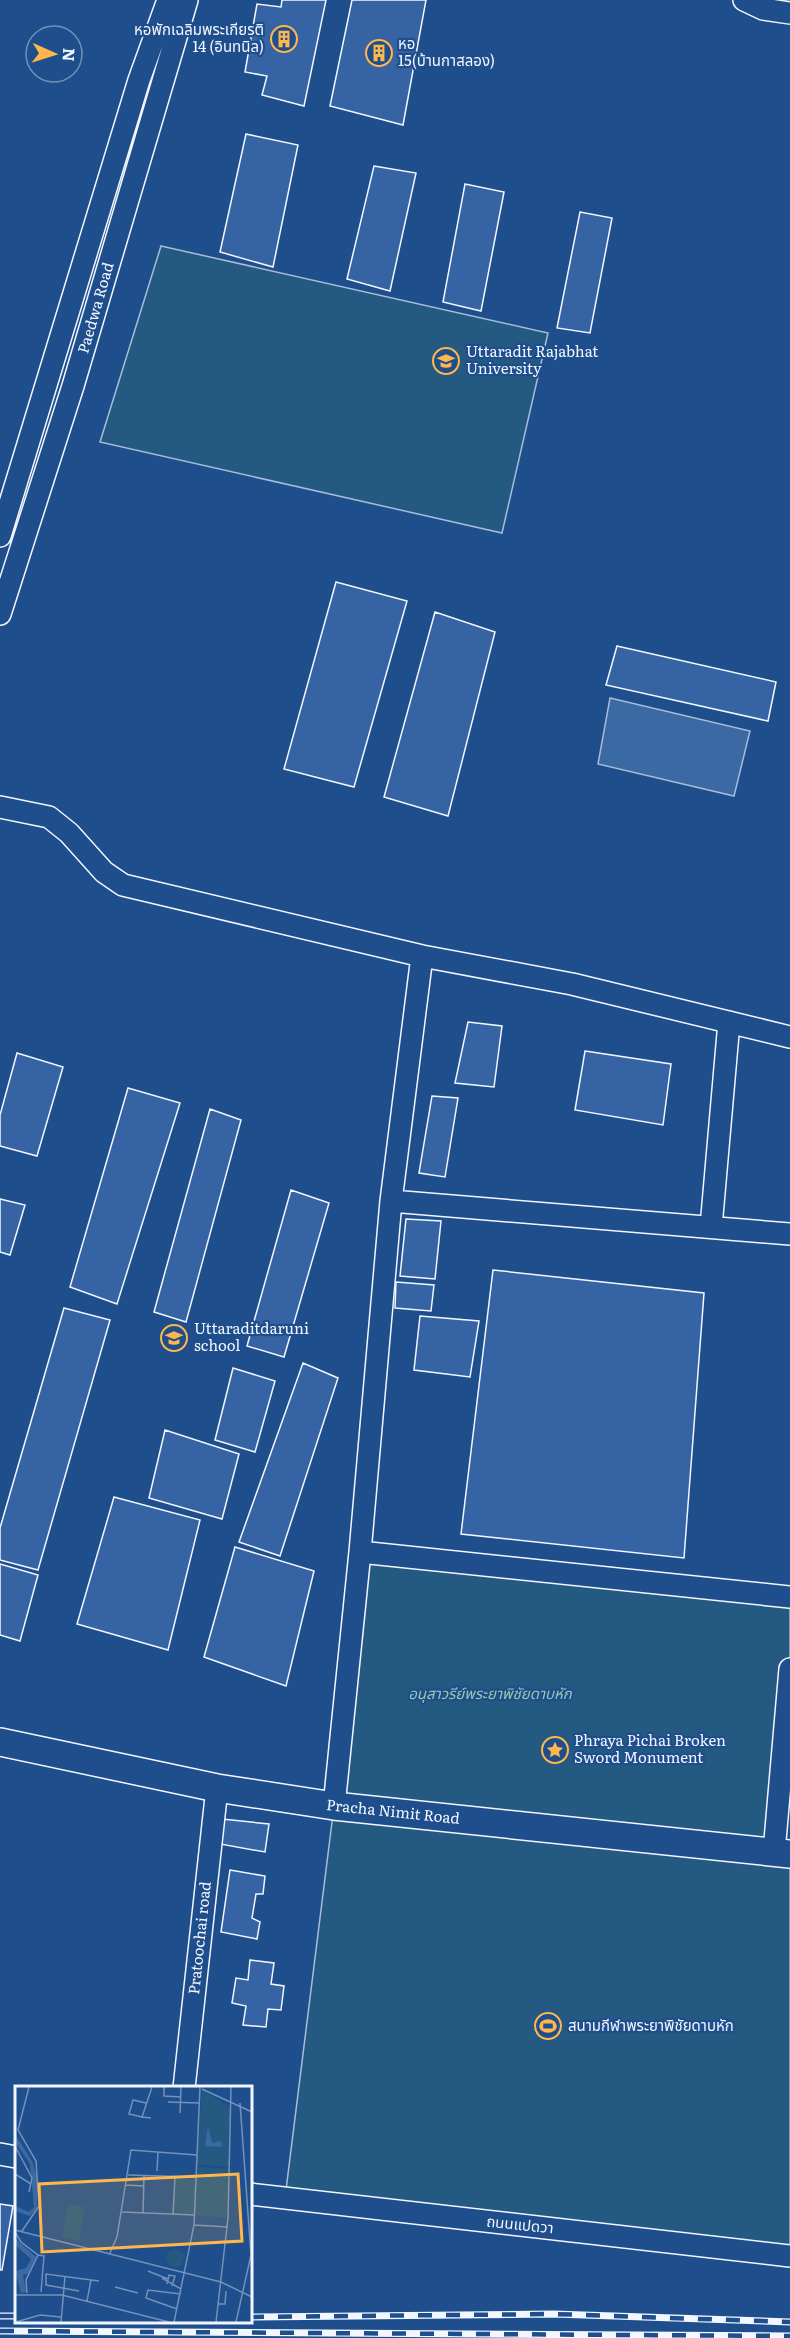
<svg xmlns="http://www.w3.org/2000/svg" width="790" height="2338" font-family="Literata,'Noto Sans Thai',serif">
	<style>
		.green { fill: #245a82; stroke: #a8bbd7; stroke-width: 1.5 }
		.water { fill: #3b69a3; stroke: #a8bbd7; stroke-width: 1.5 }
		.building { fill: #3563a3; stroke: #f2f6ff; stroke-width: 1.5 }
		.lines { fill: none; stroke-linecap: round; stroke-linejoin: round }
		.minor-casing { stroke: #f2f6ff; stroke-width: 24 }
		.major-casing { stroke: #f2f6ff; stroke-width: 30 }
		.minor { stroke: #1f4e8c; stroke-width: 21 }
		.major { stroke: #1f4e8c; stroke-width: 27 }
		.rail-casing { stroke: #f2f6ff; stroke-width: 7 }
		.rail { stroke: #1f4e8c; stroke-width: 4.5; stroke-dasharray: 14; stroke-linecap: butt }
		.labels { text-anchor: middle; stroke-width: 4.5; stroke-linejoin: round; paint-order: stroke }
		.poi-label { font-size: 15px; fill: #f2f6ff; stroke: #1f4e8c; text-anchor: start }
		.street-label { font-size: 15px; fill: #f2f6ff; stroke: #1f4e8c }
		.park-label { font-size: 15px; font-style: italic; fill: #97c8a6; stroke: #1f4e8c }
		.inset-road { fill: none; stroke: #7391ba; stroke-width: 1.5 }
		.view { fill: #ffb74d; fill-opacity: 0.15; stroke: #ffb74d; stroke-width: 3 }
		.inset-edge { fill: none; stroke: #f2f6ff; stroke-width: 3 }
	</style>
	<rect width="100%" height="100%" fill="#1f4e8c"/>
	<!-- green -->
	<path class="green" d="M161,246L548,333L502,533L100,442Z
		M360,1552L790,1597V1669L774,1851L790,1854V2256L285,2198L334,1806Z"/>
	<!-- water -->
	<path class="water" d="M610,698L750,731L734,796L598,764Z"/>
	<!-- building -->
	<path class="building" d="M282,0H326L304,106L262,95L267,76L245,72L257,4L281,7Z
		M352,0H426L403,125L330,106Z
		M246,134L298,145L273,267L220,252Z
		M374,166L416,173L390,291L347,279Z
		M465,184L504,192L481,311L443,302Z
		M580,212L612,218L590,333L557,328Z
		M336,582L407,601L354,787L284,769Z
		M435,612L495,632L448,816L384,797Z
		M617,646L776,682L768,721L606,685Z
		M468,1022L502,1026L494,1087L455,1083Z
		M585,1051L671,1064L663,1125L575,1110Z
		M17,1053L63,1067L37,1156L0,1146V1115Z
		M128,1088L180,1103L117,1304L70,1287Z
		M432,1096L458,1098L445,1177L419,1173Z
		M210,1109L241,1120L186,1322L154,1312Z
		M291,1190L329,1203L284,1357L247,1346Z
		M0,1199L25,1205L10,1255L0,1252Z
		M406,1219L441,1221L435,1279L400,1276Z
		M493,1270L704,1293L684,1558L461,1534Z
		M396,1282L434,1285L431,1311L395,1308Z
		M64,1308L110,1320L38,1570L0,1560V1528Z
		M420,1316L479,1321L470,1377L414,1370Z
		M303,1363L338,1378L280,1556L239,1542Z
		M233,1368L275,1381L255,1452L215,1440Z
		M165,1430L239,1454L222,1519L149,1498Z
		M114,1497L200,1520L168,1650L77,1624Z
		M235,1547L314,1571L286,1686L204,1657Z
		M0,1564L38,1575L20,1641L0,1635Z
		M222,1819L269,1824L265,1852L220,1844Z
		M230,1870L265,1876L263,1894H256L252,1918L260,1922L257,1939L221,1932Z
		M250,1960L274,1963L271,1984L284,1986L281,2010L268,2009L266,2027L243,2025L246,2006L232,2003L236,1978L248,1980Z
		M0,2204L13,2206L2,2270H0Z"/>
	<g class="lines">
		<defs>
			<path id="minor" d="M744,0L763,9L790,13
				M0,536L139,80L168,0
				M0,614L73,386L187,0
				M0,807L49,817L69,833L104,872L123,885L422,956L572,984L790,1037
				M391,1201L790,1234
				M711,1227L729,1022
				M360,1552L790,1597
				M334,1806L360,1552L391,1201L422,956
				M774,1852L790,1669
				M184,2088L217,1788
				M0,2154L16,2157
				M250,2194L790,2256"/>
			<path id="major" d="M0,1742L217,1788L334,1806L790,1854"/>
		</defs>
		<!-- minor casing -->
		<use href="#minor" class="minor-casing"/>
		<!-- major casing -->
		<use href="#major" class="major-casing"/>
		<!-- minor -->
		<use href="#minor" class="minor"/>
		<!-- major -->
		<use href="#major" class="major"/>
		<defs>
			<path id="rail" d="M0,2316H16
				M250,2317L554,2314L790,2322
				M0,2331L790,2336"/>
		</defs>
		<!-- rail casing -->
		<use href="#rail" class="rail-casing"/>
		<!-- rail -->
		<use href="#rail" class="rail"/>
	</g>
	<!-- icons -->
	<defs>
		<symbol id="building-ring" viewBox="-11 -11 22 22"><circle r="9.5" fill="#1f4e8c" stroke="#ffb74d" stroke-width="1.5"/><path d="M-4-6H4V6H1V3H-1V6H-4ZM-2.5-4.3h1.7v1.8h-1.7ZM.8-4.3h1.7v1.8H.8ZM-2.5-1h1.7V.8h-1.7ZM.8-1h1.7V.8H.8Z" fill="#ffb74d"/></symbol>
		<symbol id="university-ring" viewBox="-11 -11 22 22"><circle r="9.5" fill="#1f4e8c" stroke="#ffb74d" stroke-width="1.5"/><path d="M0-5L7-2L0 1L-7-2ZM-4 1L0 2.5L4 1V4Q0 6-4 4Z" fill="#ffb74d"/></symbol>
		<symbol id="school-ring" viewBox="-11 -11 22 22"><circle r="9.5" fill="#1f4e8c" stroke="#ffb74d" stroke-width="1.5"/><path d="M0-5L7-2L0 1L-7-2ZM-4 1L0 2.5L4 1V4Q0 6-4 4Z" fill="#ffb74d"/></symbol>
		<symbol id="sight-ring" viewBox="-11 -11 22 22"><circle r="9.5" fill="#1f4e8c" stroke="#ffb74d" stroke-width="1.5"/><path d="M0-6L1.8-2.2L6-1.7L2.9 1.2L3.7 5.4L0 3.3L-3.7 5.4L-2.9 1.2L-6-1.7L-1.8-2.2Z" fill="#ffb74d"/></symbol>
		<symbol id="stadium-ring" viewBox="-11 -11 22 22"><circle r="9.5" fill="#1f4e8c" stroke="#ffb74d" stroke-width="1.5"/><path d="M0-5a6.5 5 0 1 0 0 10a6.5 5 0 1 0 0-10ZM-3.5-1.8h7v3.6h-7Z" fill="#ffb74d"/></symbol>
	</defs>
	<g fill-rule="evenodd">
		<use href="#building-ring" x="269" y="24" width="30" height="30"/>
		<use href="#building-ring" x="364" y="38" width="30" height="30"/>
		<use href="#university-ring" x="431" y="346" width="30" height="30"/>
		<use href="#school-ring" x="159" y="1323" width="30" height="30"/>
		<use href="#sight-ring" x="540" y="1735" width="30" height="30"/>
		<use href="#stadium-ring" x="533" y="2011" width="30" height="30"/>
	</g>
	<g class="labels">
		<!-- poi labels -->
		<g class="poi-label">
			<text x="264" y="35" text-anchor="end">หอพักเฉลิมพระเกียรติ<tspan x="264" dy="17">14 (อินทนิล)</tspan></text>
			<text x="398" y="49">หอ<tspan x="398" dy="17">15(บ้านกาสลอง)</tspan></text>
			<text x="466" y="357">Uttaradit Rajabhat<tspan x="466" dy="17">University</tspan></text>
			<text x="194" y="1334">Uttaraditdaruni<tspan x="194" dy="17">school</tspan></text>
			<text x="574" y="1746">Phraya Pichai Broken<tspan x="574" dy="17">Sword Monument</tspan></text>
			<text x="568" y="2031">สนามกีฬาพระยาพิชัยดาบหัก</text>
		</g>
		<!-- street labels -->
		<g class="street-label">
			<text transform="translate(96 308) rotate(-74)" y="5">Paedwa Road</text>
			<text transform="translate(393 1812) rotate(6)" y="5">Pracha Nimit Road</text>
			<text transform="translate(200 1938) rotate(-84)" y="5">Pratoochai road</text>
			<text transform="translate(520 2225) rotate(6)" y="5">ถนนแปดวา</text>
		</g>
		<!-- park labels -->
		<g class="park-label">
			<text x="490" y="1699">อนุสาวรีย์พระยาพิชัยดาบหัก</text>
		</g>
	</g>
	<!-- overview -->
	<g transform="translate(15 2086)">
		<rect width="237" height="237" fill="#1f4e8c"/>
		<path d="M187,3L216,23L215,81L182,78ZM182,81L216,83L213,132L158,128L160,91H181ZM53,118L70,121L64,155L47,151ZM151 172a9 9 0 1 1 18 0a9 9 0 1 1-18 0Z" fill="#245a82"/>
		<path d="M193,40L197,57L206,55L207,61L190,60ZM0,48L17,75L22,91V122L15,130L0,125V120L14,126L19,121L15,78L0,56ZM0,152L21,171L13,188L8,189L11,206L6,207L0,185L11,182L16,173L0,159Z" fill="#3b69a3"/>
		<path class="inset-road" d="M149,1V10L166,11M187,3L237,26M153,16L184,17M165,27L166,1M127,31L114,28L118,14L131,17M136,32L127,31L137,1M0,60L17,92L14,106M142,85L143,66M0,88L16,98M113,89L180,91M111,99L129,100M107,126L180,129M128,127L129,90M158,128L160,91M179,139L213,141M0,144L206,196L237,211M7,145L24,120L21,75L3,44L14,1M0,146L6,156L23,169L11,194L12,207M95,167L102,151L116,64L182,69M23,169L29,170L26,206M133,185L153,193M147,192L166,203M152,198L154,189L160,190L157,200M100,201L123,207M64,205L31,199V188L84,195M0,209H47L154,236M72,215L76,194M203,218H210L211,205M162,223L131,212L133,204L166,208M1,236L25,229L46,231M46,236L50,190M159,236L179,139L185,1M201,236L213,132L216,1M221,236L236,169L225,17"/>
		<path class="view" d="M223,88L227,155L27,166L24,98Z"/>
		<rect width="237" height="237" class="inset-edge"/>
	</g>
	<!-- north arrow -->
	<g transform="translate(54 54) rotate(93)"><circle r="28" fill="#1f4e8c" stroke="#7391ba" stroke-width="1.5"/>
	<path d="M0-4.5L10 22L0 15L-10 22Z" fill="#ffb74d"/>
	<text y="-9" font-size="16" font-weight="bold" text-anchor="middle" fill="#f2f6ff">N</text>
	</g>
</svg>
